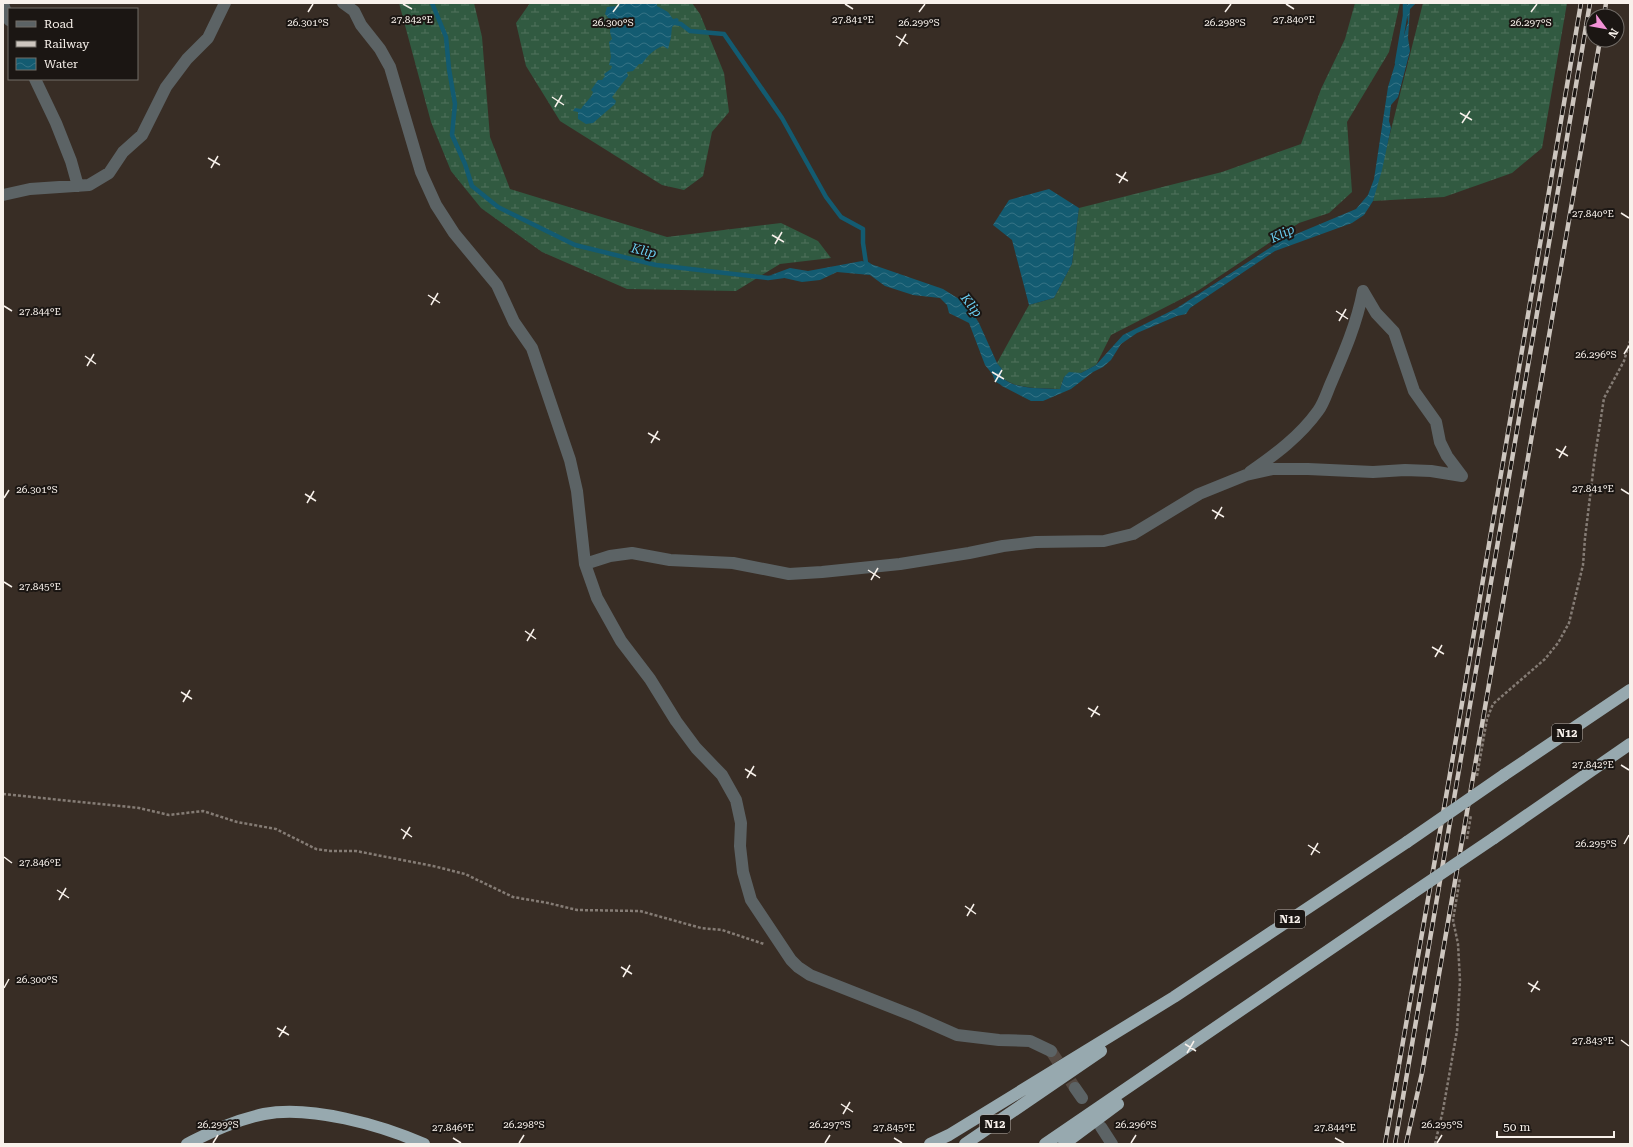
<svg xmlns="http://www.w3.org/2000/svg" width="1633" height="1147" font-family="'Roboto Serif',serif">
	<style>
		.wetland { fill: url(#wetland-marsh) }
		.water { fill: url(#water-waves) }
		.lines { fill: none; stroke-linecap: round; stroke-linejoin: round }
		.stream { stroke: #135b71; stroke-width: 4.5 }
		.street-tunnel { stroke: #554a43; stroke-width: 12; stroke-dasharray: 12 6; stroke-linecap: butt }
		.path { stroke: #857c75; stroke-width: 2.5; stroke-dasharray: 3 2; stroke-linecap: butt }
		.street { stroke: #5c6365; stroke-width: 12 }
		.highway { stroke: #97a9af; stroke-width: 12 }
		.rail-casing { stroke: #cdc6bf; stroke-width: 4.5 }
		.rail { stroke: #1b1613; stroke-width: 3; stroke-dasharray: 9; stroke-linecap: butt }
		.highway-bridge { stroke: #97a9af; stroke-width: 12 }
		.ticks { fill: none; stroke: #f8f1eb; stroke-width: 1.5 }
		.labels { text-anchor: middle; stroke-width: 4; stroke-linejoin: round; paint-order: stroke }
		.shield { fill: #1b1613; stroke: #b6afaa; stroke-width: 1 }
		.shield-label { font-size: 11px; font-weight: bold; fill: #f8f1eb }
		.water-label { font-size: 13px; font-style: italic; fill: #6acdf0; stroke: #1b1613 }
		.ticks-label { font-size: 10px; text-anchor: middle; fill: #f8f1eb; stroke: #1b1613; stroke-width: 4; stroke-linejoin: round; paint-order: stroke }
	</style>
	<defs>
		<pattern id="wetland-marsh" width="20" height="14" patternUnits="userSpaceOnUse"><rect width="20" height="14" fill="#315a41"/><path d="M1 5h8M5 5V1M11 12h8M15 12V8" fill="none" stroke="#50725d"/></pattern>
		<pattern id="water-waves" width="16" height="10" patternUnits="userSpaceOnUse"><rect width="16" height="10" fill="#135b71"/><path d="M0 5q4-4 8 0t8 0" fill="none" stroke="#367385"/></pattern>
	</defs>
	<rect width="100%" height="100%" fill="#382d25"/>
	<!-- wetland -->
	<path class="wetland" d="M399,3H474L482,37L490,137L510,189L667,237L781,223L818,241L831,258L780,264L736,291L627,289L542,252L481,208L451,171L431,122Z
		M530,3H692L700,14L724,73L729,112L712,132L703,176L684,190L662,185L560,121L526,66L516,23Z
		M1355,3H1400L1389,52L1347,122L1352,192L1329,213L1299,223L1199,290L1111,335L1096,365L1081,373L1064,377L1060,389C1043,388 1013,390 1001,376L1002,369L997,363L1029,305L1054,298L1072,264L1079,208L1222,172L1301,144L1321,89L1345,39Z
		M1423,3H1567L1542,148L1512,173L1444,197L1373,201Z"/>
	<!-- water -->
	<path class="water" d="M620,3H657V6L668,12L673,19L677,18L679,20L672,27L671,37L668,49L663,46C654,49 647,56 642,64H639L633,71L627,72L628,76L612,97L616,101L615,104L593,123L586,124L578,119V112L573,111L575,108L581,109C585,102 591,99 593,92L591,90L598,80H602L605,76L604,74L611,69L612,66L609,65L611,57L609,42L612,39L610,32L611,21L605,14L607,7L617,6Z
		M1409,3H1416L1410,9L1408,38L1410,51L1398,97L1391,105L1389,121L1391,128L1382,170L1373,201L1364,215L1352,223L1275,251L1190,308L1186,314L1177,316L1137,333L1121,344L1111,360L1103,367L1093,372L1071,389L1043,401H1031L1002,386L985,365L969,323L949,313L947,305L940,298L913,295L885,286L870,275L837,272L820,280L802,282L771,275L790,268L808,271L862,261L943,289L967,304L979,323L997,363L1002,369L1001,376C1012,390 1044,388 1060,389L1064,377L1069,372L1081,373L1096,365L1123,335L1177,308L1282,240L1356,209L1368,195L1374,179L1388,87L1408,22L1406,6Z
		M1049,189L1079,208L1072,264L1054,298L1029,305L1012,240L993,225L1009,200Z"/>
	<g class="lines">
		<!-- stream -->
		<path class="stream" d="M432,3L446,37L449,69L455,104L452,135L465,164L472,186L498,207L575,245L656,265L768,278L783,276
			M670,22L681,24L690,31L724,34L782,118L826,197L841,217L863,229V243L866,263L869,265
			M1397,63L1405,16V3
			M994,372L997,380L1004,384"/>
		<!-- street-tunnel -->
		<path class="street-tunnel" d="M1051,1051L1075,1088"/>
		<!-- path -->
		<path class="path" d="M1477,776L1487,719L1493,704L1545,659L1558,643L1569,623L1583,565L1585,538L1595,456L1604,398L1624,361L1630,341
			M3,794L139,808L169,815L203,811L237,822L276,829L316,849L330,851H356L433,866L465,874L513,897L548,903L577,910L640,911L701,928L722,930L764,944
			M1467,839L1471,815
			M1435,1144L1443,1110L1457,1031L1460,981L1458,944L1453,920L1460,878"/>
		<!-- street -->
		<path class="street" d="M343,3L354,11L361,25L380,49L390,67L421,172L436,205L454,233L497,285L514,322L532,348L570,460L577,491L585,564L597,598L621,641L650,679L676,721L696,748L722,775L736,800L741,823L740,846L743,872L751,900L791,960L798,967L810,975L914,1016L957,1035L999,1040L1030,1041L1051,1051
			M3,4L9,20
			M35,79L56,123L71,161L78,186
			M3,195L30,189L89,185L109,173L123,152L142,135L166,87L187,59L208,38L225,3
			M1363,291L1376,313L1394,332L1414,391L1436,422L1440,442L1447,456L1462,476
			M1250,472C1276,454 1300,436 1318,411C1324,403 1327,392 1331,383C1344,353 1357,323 1363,291
			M585,564L610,556L632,553L670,560L733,563L789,574L822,572L900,564L969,553L1003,546L1036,542L1104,541L1133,534L1199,494L1246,475L1273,469H1308L1373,472L1405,470L1431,471L1462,476
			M1075,1088L1082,1098
			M1101,1127L1112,1144"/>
		<!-- highway -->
		<path class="highway" d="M1504,775L1630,690
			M1494,838L1630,744
			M187,1144C213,1131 235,1120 264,1114C310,1105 381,1125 424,1144
			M930,1144L949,1135L1174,997L1407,842
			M965,1144L1101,1051
			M1045,1144L1411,894
			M1064,1144L1118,1104"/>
		<defs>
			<path id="rail" d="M1604,16L1606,3
				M1385,1144L1450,774L1581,3
				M1395,1144L1590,3
				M1406,1144L1422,1073L1600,40"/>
		</defs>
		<!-- rail casing -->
		<use href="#rail" class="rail-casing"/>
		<!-- rail -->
		<use href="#rail" class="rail"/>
		<!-- highway-bridge -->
		<path class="highway-bridge" d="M1407,842L1504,775
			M1411,894L1494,838"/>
	</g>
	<!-- ticks -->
	<path class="ticks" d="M403,4L412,9M845,4L853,9M1286,4L1294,9M308,12L313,4M613,12L619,4M919,12L925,4M1225,12L1231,4M1531,12L1537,4M896,36L908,44M899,46L906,34M552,97L564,105M555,107L562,95M1460,113L1472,120M1462,123L1470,111M208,158L220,165M211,168L218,156M1116,174L1128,181M1119,183L1126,172M1621,213L1629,218M772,235L784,242M775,244L782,232M428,295L440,303M431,305L438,293M4,306L12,311M1336,311L1348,319M1339,321L1346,309M1624,354L1629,346M85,356L96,364M87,366L94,354M992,372L1004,379M995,382L1002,370M648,433L660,440M651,443L658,431M1556,449L1568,456M1559,458L1566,446M1621,489L1629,494M305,494L316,501M4,498L9,490M307,503L314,491M1212,510L1224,517M1215,519L1222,507M868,570L880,578M871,580L878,568M4,582L12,587M525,631L536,639M527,641L534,629M1432,647L1444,654M1435,657L1442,645M181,692L192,699M183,702L190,690M1088,708L1100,715M1091,717L1098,706M1621,765L1629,770M745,769L756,776M747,778L754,766M401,829L412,837M403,839L410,827M1624,844L1629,835M1308,845L1320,853M1311,855L1318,843M4,857L12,863M57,890L69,898M59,900L66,888M965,906L976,914M967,916L974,904M621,967L632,974M623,977L630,965M1528,983L1540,990M4,988L9,979M1531,992L1538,981M277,1028L289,1035M279,1037L286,1026M1621,1040L1629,1046M1185,1044L1196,1051M1187,1053L1194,1041M841,1104L853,1112M843,1114L850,1102M453,1138L461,1143M894,1138L902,1143M1335,1138L1344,1143M213,1143L218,1135M519,1143L524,1135M825,1143L830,1135M1131,1143L1136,1135M1437,1143L1442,1135"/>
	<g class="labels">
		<!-- shield labels -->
		<g class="shield">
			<rect x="1552" y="724" width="30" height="18" rx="3"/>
			<rect x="1275" y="910" width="30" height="18" rx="3"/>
			<rect x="980" y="1115" width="30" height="18" rx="3"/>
		</g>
		<g class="shield-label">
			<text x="1567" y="737">N12</text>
			<text x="1290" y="923">N12</text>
			<text x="995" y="1128">N12</text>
		</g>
		<!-- water labels -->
		<g class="water-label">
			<text transform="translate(1282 233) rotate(-26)" y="5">Klip</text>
			<text transform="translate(644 250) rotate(13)" y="5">Klip</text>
			<text transform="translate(972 305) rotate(52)" y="5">Klip</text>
		</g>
	</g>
	<g class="ticks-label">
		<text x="853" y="23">27.841°E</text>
		<text x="1294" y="23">27.840°E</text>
		<text x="412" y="23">27.842°E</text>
		<text x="308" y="26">26.301°S</text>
		<text x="613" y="26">26.300°S</text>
		<text x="919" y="26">26.299°S</text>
		<text x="1225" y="26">26.298°S</text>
		<text x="1531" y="26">26.297°S</text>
		<text x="1593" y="217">27.840°E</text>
		<text x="40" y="315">27.844°E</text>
		<text x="1596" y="358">26.296°S</text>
		<text x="1593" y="492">27.841°E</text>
		<text x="37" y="493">26.301°S</text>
		<text x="40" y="590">27.845°E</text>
		<text x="1593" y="768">27.842°E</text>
		<text x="1596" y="847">26.295°S</text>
		<text x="40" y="866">27.846°E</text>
		<text x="37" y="983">26.300°S</text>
		<text x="1593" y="1044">27.843°E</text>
		<text x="218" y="1128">26.299°S</text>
		<text x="524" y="1128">26.298°S</text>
		<text x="830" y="1128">26.297°S</text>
		<text x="1136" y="1128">26.296°S</text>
		<text x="1442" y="1128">26.295°S</text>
		<text x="453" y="1131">27.846°E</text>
		<text x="894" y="1131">27.845°E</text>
		<text x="1335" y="1131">27.844°E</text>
	</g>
	<!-- border -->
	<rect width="1633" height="1147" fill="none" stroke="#f8f1eb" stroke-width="8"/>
	<!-- legend -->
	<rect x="8" y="8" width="130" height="72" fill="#1b1613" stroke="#736e69"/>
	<rect x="16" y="21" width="20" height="6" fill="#5c6365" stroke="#736e69"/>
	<text x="44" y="28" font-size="12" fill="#f8f1eb">Road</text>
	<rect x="16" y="41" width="20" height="6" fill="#cdc6bf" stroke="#736e69"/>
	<text x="44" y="48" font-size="12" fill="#f8f1eb">Railway</text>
	<rect x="16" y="58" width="20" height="12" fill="url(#water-waves)" stroke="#736e69"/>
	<text x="44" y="68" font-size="12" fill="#f8f1eb">Water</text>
	<!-- north arrow -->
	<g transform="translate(1605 28) rotate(122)"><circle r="19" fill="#1b1613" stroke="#736e69"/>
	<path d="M0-3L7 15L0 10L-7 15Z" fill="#f291d6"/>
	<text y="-6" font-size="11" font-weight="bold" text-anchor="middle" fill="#f8f1eb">N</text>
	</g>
	<!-- scale -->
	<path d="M1497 1131v6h117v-6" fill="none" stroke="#f8f1eb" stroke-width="2"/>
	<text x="1503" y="1131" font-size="12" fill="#f8f1eb" stroke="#1b1613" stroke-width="3" paint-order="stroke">50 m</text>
</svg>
